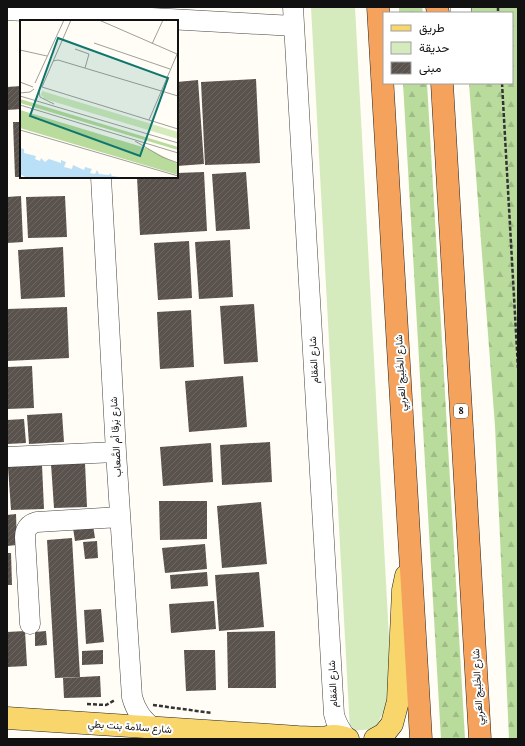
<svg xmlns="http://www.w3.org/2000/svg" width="525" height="746" font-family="Lora,Vazirmatn,serif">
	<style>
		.forest { fill: url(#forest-firs) }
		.park { fill: #d5ebbd }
		.building { fill: url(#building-hatch) }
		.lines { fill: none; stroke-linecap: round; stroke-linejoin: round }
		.minor-casing { stroke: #444; stroke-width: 21 }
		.major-casing { stroke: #222; stroke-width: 23 }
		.highway-casing { stroke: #222; stroke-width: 23 }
		.path { stroke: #333; stroke-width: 2.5; stroke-dasharray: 4 2; stroke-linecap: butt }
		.minor { stroke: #fff; stroke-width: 20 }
		.major { stroke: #f9d66b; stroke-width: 22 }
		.highway { stroke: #f5a25d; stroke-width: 22 }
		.labels { text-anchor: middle; stroke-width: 4; stroke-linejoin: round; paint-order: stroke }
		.shield { fill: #fff; stroke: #585858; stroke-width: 1 }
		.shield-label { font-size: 9px; font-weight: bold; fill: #111 }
		.street-label { font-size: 10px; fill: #111; stroke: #fff }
		.inset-road { fill: none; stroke: #a09f9a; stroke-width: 1 }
		.view { fill: #0f766e; fill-opacity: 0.15; stroke: #0f766e; stroke-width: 2 }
		.inset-edge { fill: none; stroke: #111; stroke-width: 2 }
	</style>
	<defs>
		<pattern id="forest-firs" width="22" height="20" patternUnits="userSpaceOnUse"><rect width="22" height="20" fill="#b9dc9c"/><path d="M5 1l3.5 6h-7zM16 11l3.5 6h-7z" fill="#9ebc85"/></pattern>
		<pattern id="building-hatch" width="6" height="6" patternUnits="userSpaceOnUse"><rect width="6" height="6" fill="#5a524d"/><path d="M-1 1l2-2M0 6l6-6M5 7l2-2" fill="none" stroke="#6d6662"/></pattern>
	</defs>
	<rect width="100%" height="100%" fill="#fffdf5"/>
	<!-- forest -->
	<path class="forest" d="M399,7H422L423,13H399Z
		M465,7H518V739H509L495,426L469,83H512V13H465Z
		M403,83H427L465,739H441Z"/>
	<!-- park -->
	<path class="park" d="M311,7H355L392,694L375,729L350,731Z"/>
	<!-- building -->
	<path class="building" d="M256,79L260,163L205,165L201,82Z
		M198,80L204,164L177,166V82Z
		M21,86V109L7,110V87Z
		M13,122H21V177H15Z
		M204,172L207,231L140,235L137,177H177V173Z
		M246,172L250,229L216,231L212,174Z
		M21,196L23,242L7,243V197Z
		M65,196L67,237L28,238L26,197Z
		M230,240L233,297L199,299L195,242Z
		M189,241L192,298L158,300L154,243Z
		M63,247L65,297L21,299L18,250Z
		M254,304L258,362L224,364L220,306Z
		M67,307L69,358L7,361V309Z
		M191,310L194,367L160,369L157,312Z
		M32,366L34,408L7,409V367Z
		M243,376L247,427L189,432L185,381Z
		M62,413L64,442L29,444L27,415Z
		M24,419L26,443L7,444V420Z
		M270,442L272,482L222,485L220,445Z
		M211,443L213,482L163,486L160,447Z
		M85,463L87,507L54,508L51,464Z
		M42,465L44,509L11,510L8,467Z
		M159,501H207V539L160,540Z
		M261,502L267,564L222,568L217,506Z
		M16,514L17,545L7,546V515Z
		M93,525L95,538L75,541L73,528Z
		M72,538L80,677L55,678L47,540Z
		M97,541L98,558L85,559L83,542Z
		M205,544L207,569L165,573L162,548Z
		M7,553H11L12,585H7Z
		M207,572L208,586L171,589L170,575Z
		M259,572L264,627L219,631L215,575Z
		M214,601L216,629L171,633L169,604Z
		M101,609L104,642L86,644L84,610Z
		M25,631L27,666L7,667V632Z
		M46,631L47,645L35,646V632Z
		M275,631L276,688H228L227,632Z
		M103,650V664L82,665V651Z
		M184,650H215L216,690L186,691Z
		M100,676L101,697L64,698L63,678Z"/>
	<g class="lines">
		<defs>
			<path id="minor" d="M293,7L334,714C336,724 341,731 347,739
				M7,10L294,26
				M461,13V7
				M101,177L116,452L132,697C136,711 142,719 153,728
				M7,457L116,452
				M30,624L25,537C25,529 29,524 37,522L120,517"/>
			<path id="major" d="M7,718L298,737L324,738
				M323,739C331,734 340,736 348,739
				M375,739L384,734L392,724L398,701L403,590L406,576"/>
			<path id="highway" d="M378,7L421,739
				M437,7L438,13
				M442,83L480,739"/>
		</defs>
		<!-- minor casing -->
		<use href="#minor" class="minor-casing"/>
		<!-- major casing -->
		<use href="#major" class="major-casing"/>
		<!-- highway casing -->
		<use href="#highway" class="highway-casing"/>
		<!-- path -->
		<path class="path" d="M498,7V13
			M502,83L518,368
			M87,704L106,705L115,700
			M153,705L212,713"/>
		<!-- minor -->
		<use href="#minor" class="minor"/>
		<!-- major -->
		<use href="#major" class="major"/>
		<!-- highway -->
		<use href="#highway" class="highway"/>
	</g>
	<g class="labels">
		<!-- shield labels -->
		<rect class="shield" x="454" y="404" width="14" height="14" rx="3"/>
		<g class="shield-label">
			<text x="461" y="414">8</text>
		</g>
		<!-- street labels -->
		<g class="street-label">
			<text transform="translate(313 360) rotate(-93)" y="4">شارع المَقام</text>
			<text transform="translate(400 373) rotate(-93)" y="4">شارع الخَلِيج العَربِي</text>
			<text transform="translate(115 437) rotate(-93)" y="4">شارع بَرقا أم الصَّعاب</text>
			<text transform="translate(332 684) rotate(-93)" y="4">شارع المَقام</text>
			<text transform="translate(477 687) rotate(-93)" y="4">شارع الخَلِيج العَربِي</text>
			<text transform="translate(130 726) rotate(4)" y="4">شارع سلامة بنت بطي</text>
		</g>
	</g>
	<!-- overview -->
	<g transform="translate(20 20)">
		<rect width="158" height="158" fill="#fffdf5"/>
		<path d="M0,79L158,127V130L0,83ZM0,90L129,129L158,144V155L0,108Z" fill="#b9dc9c"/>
		<path d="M22,71L158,112V119L25,79L21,75Z" fill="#d5ebbd"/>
		<path d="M0,128L4,129V133L16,136L15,139L20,141L21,138L25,142L29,139L41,143V140L46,142L44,147L52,149L53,145L64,150L65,147L72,149L70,153L75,154L77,150L79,154L89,155L90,153L92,156L99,157L7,158L0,154Z" fill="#b9e0f7"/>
		<path class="inset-road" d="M79,0L157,34M74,23L150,49M132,24L143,0M55,29L69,34L65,48M0,30L27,36M33,41L38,40L158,76M0,62L13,67M15,63L44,0M22,67L158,109M22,67L51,0M19,71L20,77L34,84M0,73L10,72L14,69M0,76L158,123M0,85L158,133M129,100L158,32M0,110L158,156M115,121L142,137L158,143"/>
		<path class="view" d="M38,18L148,58L120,136L10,96Z"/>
		<rect width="158" height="158" class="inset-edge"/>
	</g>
	<!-- border -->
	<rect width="525" height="746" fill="none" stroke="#111111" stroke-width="16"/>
	<!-- legend -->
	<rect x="383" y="12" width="130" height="72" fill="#ffffff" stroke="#a0a0a0"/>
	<rect x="391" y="25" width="20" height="6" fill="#f9d66b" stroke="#a0a0a0"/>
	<text x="419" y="32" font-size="12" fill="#111111">طريق</text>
	<rect x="391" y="42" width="20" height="12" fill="#d5ebbd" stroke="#a0a0a0"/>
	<text x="419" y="52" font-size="12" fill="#111111">حديقة</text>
	<rect x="391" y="62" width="20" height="12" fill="url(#building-hatch)" stroke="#a0a0a0"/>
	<text x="419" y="72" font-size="12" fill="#111111">مبنى</text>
</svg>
